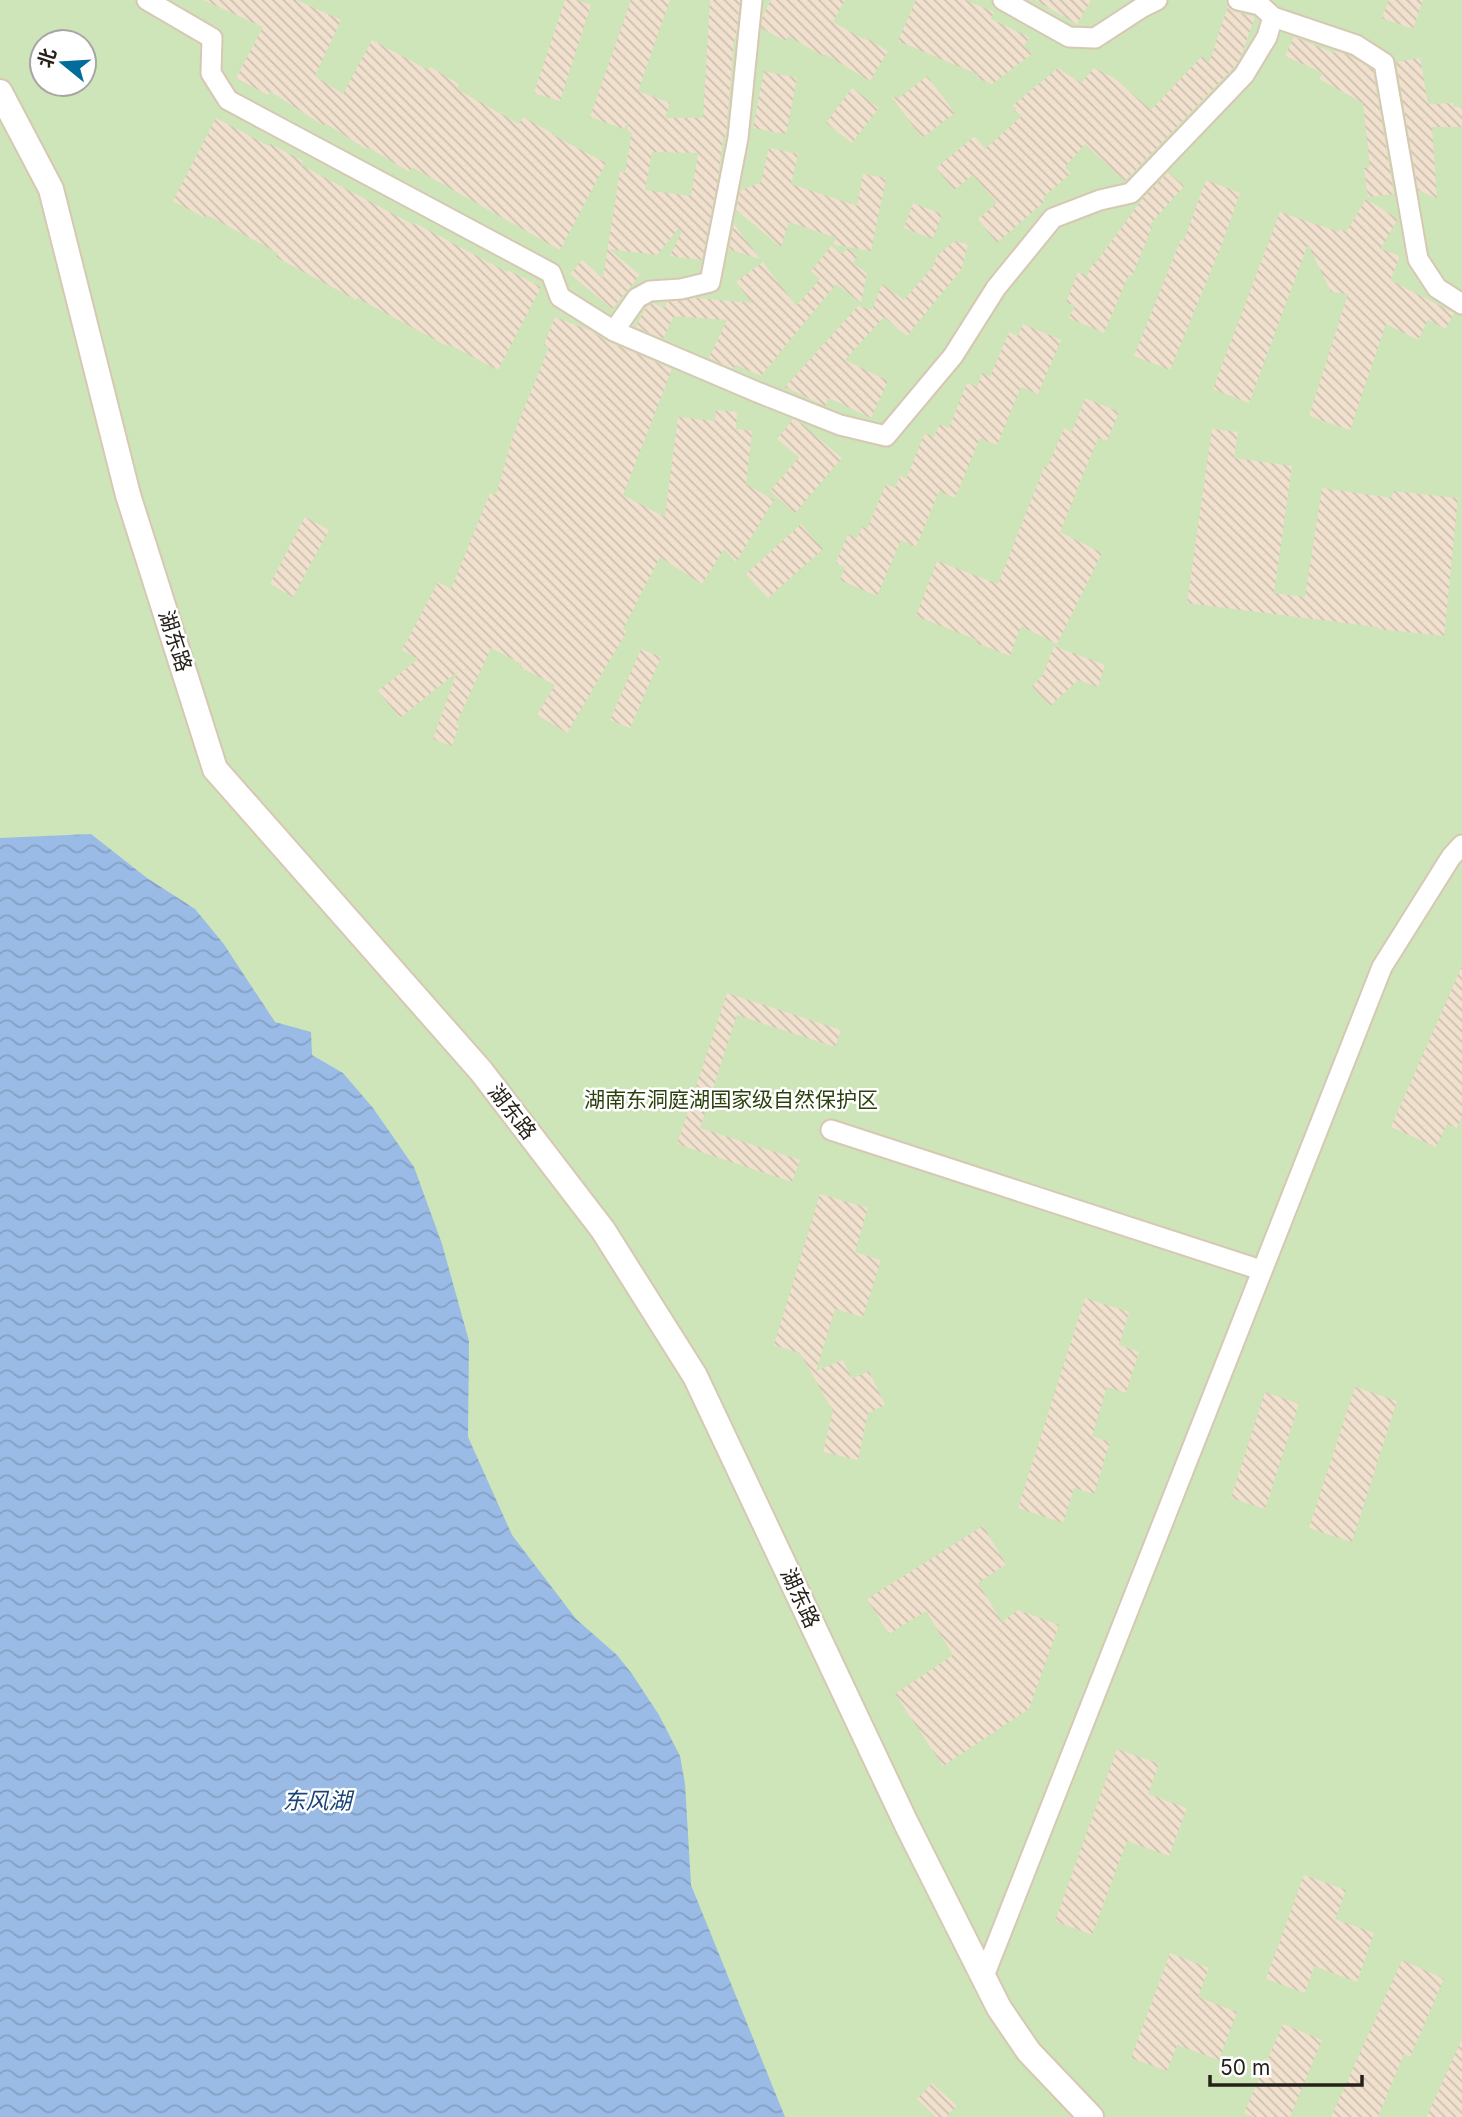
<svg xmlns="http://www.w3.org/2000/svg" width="1462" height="2117" font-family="Inter,'Noto Sans SC',sans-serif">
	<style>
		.park { fill: #cee4b9; fill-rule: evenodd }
		.water { fill: url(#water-waves) }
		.building { fill: url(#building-back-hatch); fill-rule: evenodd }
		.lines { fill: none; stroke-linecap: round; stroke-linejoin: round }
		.minor-casing { stroke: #d7c8b4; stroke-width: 23 }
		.tertiary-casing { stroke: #d7c8b4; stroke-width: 28 }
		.minor { stroke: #fff; stroke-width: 19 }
		.tertiary { stroke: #fff; stroke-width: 24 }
		.labels { text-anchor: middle; stroke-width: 5; stroke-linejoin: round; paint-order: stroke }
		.street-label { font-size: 21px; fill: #262019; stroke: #fff }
		.park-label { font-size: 21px; fill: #2c420e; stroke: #fff }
		.water-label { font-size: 23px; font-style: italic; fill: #184479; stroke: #fff }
	</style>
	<defs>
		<pattern id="water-waves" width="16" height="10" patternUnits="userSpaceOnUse" patternTransform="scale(1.75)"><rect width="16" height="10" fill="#9abbe6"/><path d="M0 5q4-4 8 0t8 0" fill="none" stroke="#85a0c5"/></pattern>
		<pattern id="building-back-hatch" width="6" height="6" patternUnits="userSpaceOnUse" patternTransform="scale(1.75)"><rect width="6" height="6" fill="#f0e0cd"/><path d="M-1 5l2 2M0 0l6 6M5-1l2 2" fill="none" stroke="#cec0af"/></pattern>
	</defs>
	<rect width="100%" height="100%" fill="#fefbf7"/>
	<!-- park -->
	<path class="park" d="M0,0H1462V2117H0ZM42,42H84V84H42Z"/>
	<!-- water -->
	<path class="water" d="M91,834L147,878L195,909L223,943L275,1022L311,1032L312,1055L343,1073L373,1108L414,1167L442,1244L469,1341L468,1437L512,1535L576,1619L617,1655L632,1674L659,1715L680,1756L685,1784L691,1885L785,2117H0V838Z"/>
	<!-- building -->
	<path class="building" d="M203,0H296L341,20L315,76L343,94L372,40L428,70L430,67L459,84L457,89L519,124L523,117L554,134L553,135L606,163L560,250L412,167L410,172L367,147L366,149L325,123L324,126L270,91L268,95L236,78L263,27Z
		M565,0H577L591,5L560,101L534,93Z
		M631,0H670L638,91L670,103L665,118H703L710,0H740L736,38H734L726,136L723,138L718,179L702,260L670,256L682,231L678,229L657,255L609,249L640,275L612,309L570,274L582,260L603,278L620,171L625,173L632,133L627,130L629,120L624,129L590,117ZM652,152L698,153L691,196L645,190Z
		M771,0H845L833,22L865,40L866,38L888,51L870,81L825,54L823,56L788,36L785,41L761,28L763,15Z
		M916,0H965L994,12L991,19L1029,37L1024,47L1033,53L992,84L977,78L979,75L898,41Z
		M1035,0H1091L1077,24Z
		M1389,0H1423L1413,29L1382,18Z
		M1228,6L1235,12L1255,17L1241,56L1235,66L1125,181L1085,144L1065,167L1071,173L1043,198L1045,201L997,243L978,219L997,203L973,175L954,190L936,168L975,136L985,149L1022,116L1014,111L1016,108L1012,106L1058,68L1081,83L1094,68L1113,77L1151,110L1202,56L1209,63Z
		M1294,37L1334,53L1335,51L1348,55L1373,70L1394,194L1368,197L1364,168L1370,167L1363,103L1319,79L1323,73L1285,56Z
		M1420,58L1428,104L1453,103V107H1462V127H1432L1437,199L1418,190L1396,62Z
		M764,71L797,78L786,134L753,128Z
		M927,76L955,113L922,138L891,96L899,98Z
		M852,88L879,108L852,143L826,123Z
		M216,118L269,146L271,144L303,161L301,165L414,225L415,223L507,272L508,270L541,287L498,370L448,344L447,346L357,298L356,300L276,257L278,253L207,215L205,218L173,201Z
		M769,148L798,154L791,184L857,206L863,174L886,178L871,251L832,244L837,238L789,222L781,247L736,210L740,191L761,182Z
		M1168,172L1184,186L1149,226L1152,227L1132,276L1129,274L1104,333L1069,318L1075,306L1066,302L1078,272L1087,276L1093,263L1095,264L1143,198Z
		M1206,180L1240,193L1222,244L1170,370L1134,356L1181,239L1184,240Z
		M1366,199L1398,219L1380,249L1400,256L1390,280L1454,313L1446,329L1428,320L1418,340L1386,324L1350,430L1309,416L1348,294L1331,292L1308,244L1249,403L1213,389L1280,212L1339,232L1340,229L1346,232Z
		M913,203L942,214L933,239L904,228Z
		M734,224L760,259L729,249Z
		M954,241L968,244L961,270L907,336L884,317L845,360L888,381L871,418L829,398L825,406L785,387L858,306L872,310L882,284L904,300L934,265L936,257Z
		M831,246L842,254L848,248L858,256L853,263L867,273L861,303L836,284L761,376L736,365L734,368H731L709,358L727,320L674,316L663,339L636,327L646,307L653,303L666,308V302L695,298L752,303L736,282L763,262L796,306L820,279L811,271Z
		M555,317L591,331L609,342L672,369L623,495L665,517L678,417L715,421L716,410L737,412L736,429L752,431L746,484L774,500L736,562L724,549L702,584L660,557L623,629L627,631L567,733L537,715L555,685L520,667L522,664L491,648L456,724L459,725L452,746L433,739L457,672L400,718L378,691L418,659L402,650L438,582L451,589L490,493L496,495L513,436L549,347L544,345Z
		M1023,324L1061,340L1038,394L1021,387L997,445L980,438L955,498L939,491L916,547L901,540L877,596L840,580L845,567L836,563L848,534L857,538L862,527L867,529L886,484L895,488L900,476L906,479L925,433L934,437L940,424L949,428L967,383L977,387L982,373L990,377L1009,332L1018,336Z
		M1085,398L1119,412L1107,441L1098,438L1060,532L1102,553L1057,644L1021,626L1010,656L976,643L977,640L916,616L937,561L998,584L1045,465L1048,466L1064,428L1072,432Z
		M793,419L801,423L842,458L795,513L770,491L799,457L777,439Z
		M1212,429L1238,432L1234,458L1292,466L1274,593L1305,597L1322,488L1392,498L1393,491L1458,498L1444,636L1378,629V627L1187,603Z
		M305,517L329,530L293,597L270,584Z
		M801,524L823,549L768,598L746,574Z
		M1054,646L1105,665L1098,687L1078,680L1050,706L1032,686L1043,675Z
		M641,649L661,657L630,728L610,720Z
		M1462,966V1116L1457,1128L1447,1124L1436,1147L1391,1127Z
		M727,993L841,1030L835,1047L737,1015L700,1128L800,1160L792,1182L677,1144Z
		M820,1194L868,1208L855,1252L881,1260L863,1317L835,1309L816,1371L843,1360L852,1379L869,1371L885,1405L868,1413L858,1460L823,1452L833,1411L800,1353L774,1345Z
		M1085,1298L1129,1312L1119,1345L1139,1352L1126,1393L1107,1387L1092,1436L1110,1442L1094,1494L1074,1488L1063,1523L1018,1508Z
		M1355,1387L1397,1401L1352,1542L1309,1528Z
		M1265,1392L1299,1404L1265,1509L1231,1498Z
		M983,1526L1006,1564L978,1583L1002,1622L1018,1610L1059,1625L1029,1709L943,1766L895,1694L953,1655L926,1611L889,1634L867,1599Z
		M1117,1749L1159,1764L1148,1794L1187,1808L1169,1856L1127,1841L1092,1935L1055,1921Z
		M1304,1875L1346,1890L1335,1919L1374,1933L1357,1982L1314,1966L1305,1993L1266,1979Z
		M1170,1953L1209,1968L1198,1997L1237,2012L1219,2060L1177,2045L1167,2071L1131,2058Z
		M1402,1960L1444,1979L1410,2057L1404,2054L1378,2117H1331Z
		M1283,2024L1322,2040L1290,2117H1254L1244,2113Z
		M1462,2039V2117H1427L1435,2098Z
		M932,2083L957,2106L946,2117H936L917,2099Z"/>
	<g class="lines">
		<defs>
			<path id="minor" d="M147,0L212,38L211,73L228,100L551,273L560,297L614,331L757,392L840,425L886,436L953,356L996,288L1053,218L1100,200L1131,193L1244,75L1267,37L1273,17L1260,5L1238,0
				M1003,0L1069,37L1095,38L1141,8L1157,0
				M1273,17L1356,45L1384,63L1418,259L1437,288L1462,304
				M614,331L637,298L650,291L681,289L710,282L738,138L752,0
				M831,1130L1261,1270
				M984,1976L1382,967L1451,857L1462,845"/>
			<path id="tertiary" d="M0,92L51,189L128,495L215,769L481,1071L603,1230L695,1376L906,1823L999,2008L1029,2052L1091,2117"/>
		</defs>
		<!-- minor casing -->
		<use href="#minor" class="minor-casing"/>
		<!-- tertiary casing -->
		<use href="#tertiary" class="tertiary-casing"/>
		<!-- minor -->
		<use href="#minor" class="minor"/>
		<!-- tertiary -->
		<use href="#tertiary" class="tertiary"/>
	</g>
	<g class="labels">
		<!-- street labels -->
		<g class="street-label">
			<text transform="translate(175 641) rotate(72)" y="7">湖东路</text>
			<text transform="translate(512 1112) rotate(52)" y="7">湖东路</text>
			<text transform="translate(800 1598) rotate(65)" y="7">湖东路</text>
		</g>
		<!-- park labels -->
		<g class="park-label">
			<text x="731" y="1107">湖南东洞庭湖国家级自然保护区</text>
		</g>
		<!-- water labels -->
		<g class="water-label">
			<text x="317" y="1809">东风湖</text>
		</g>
	</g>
	<!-- north arrow -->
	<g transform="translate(63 63) rotate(288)"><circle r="33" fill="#ffffff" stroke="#a8a6a3" stroke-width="2"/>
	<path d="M0-5L12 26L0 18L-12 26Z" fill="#026d9a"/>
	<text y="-10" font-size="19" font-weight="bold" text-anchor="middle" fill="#262019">北</text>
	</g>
	<!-- scale -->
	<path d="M1210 2075v10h152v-10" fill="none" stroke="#262019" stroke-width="3.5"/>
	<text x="1220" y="2075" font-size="21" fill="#262019" stroke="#ffffff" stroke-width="5" paint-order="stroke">50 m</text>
</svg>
